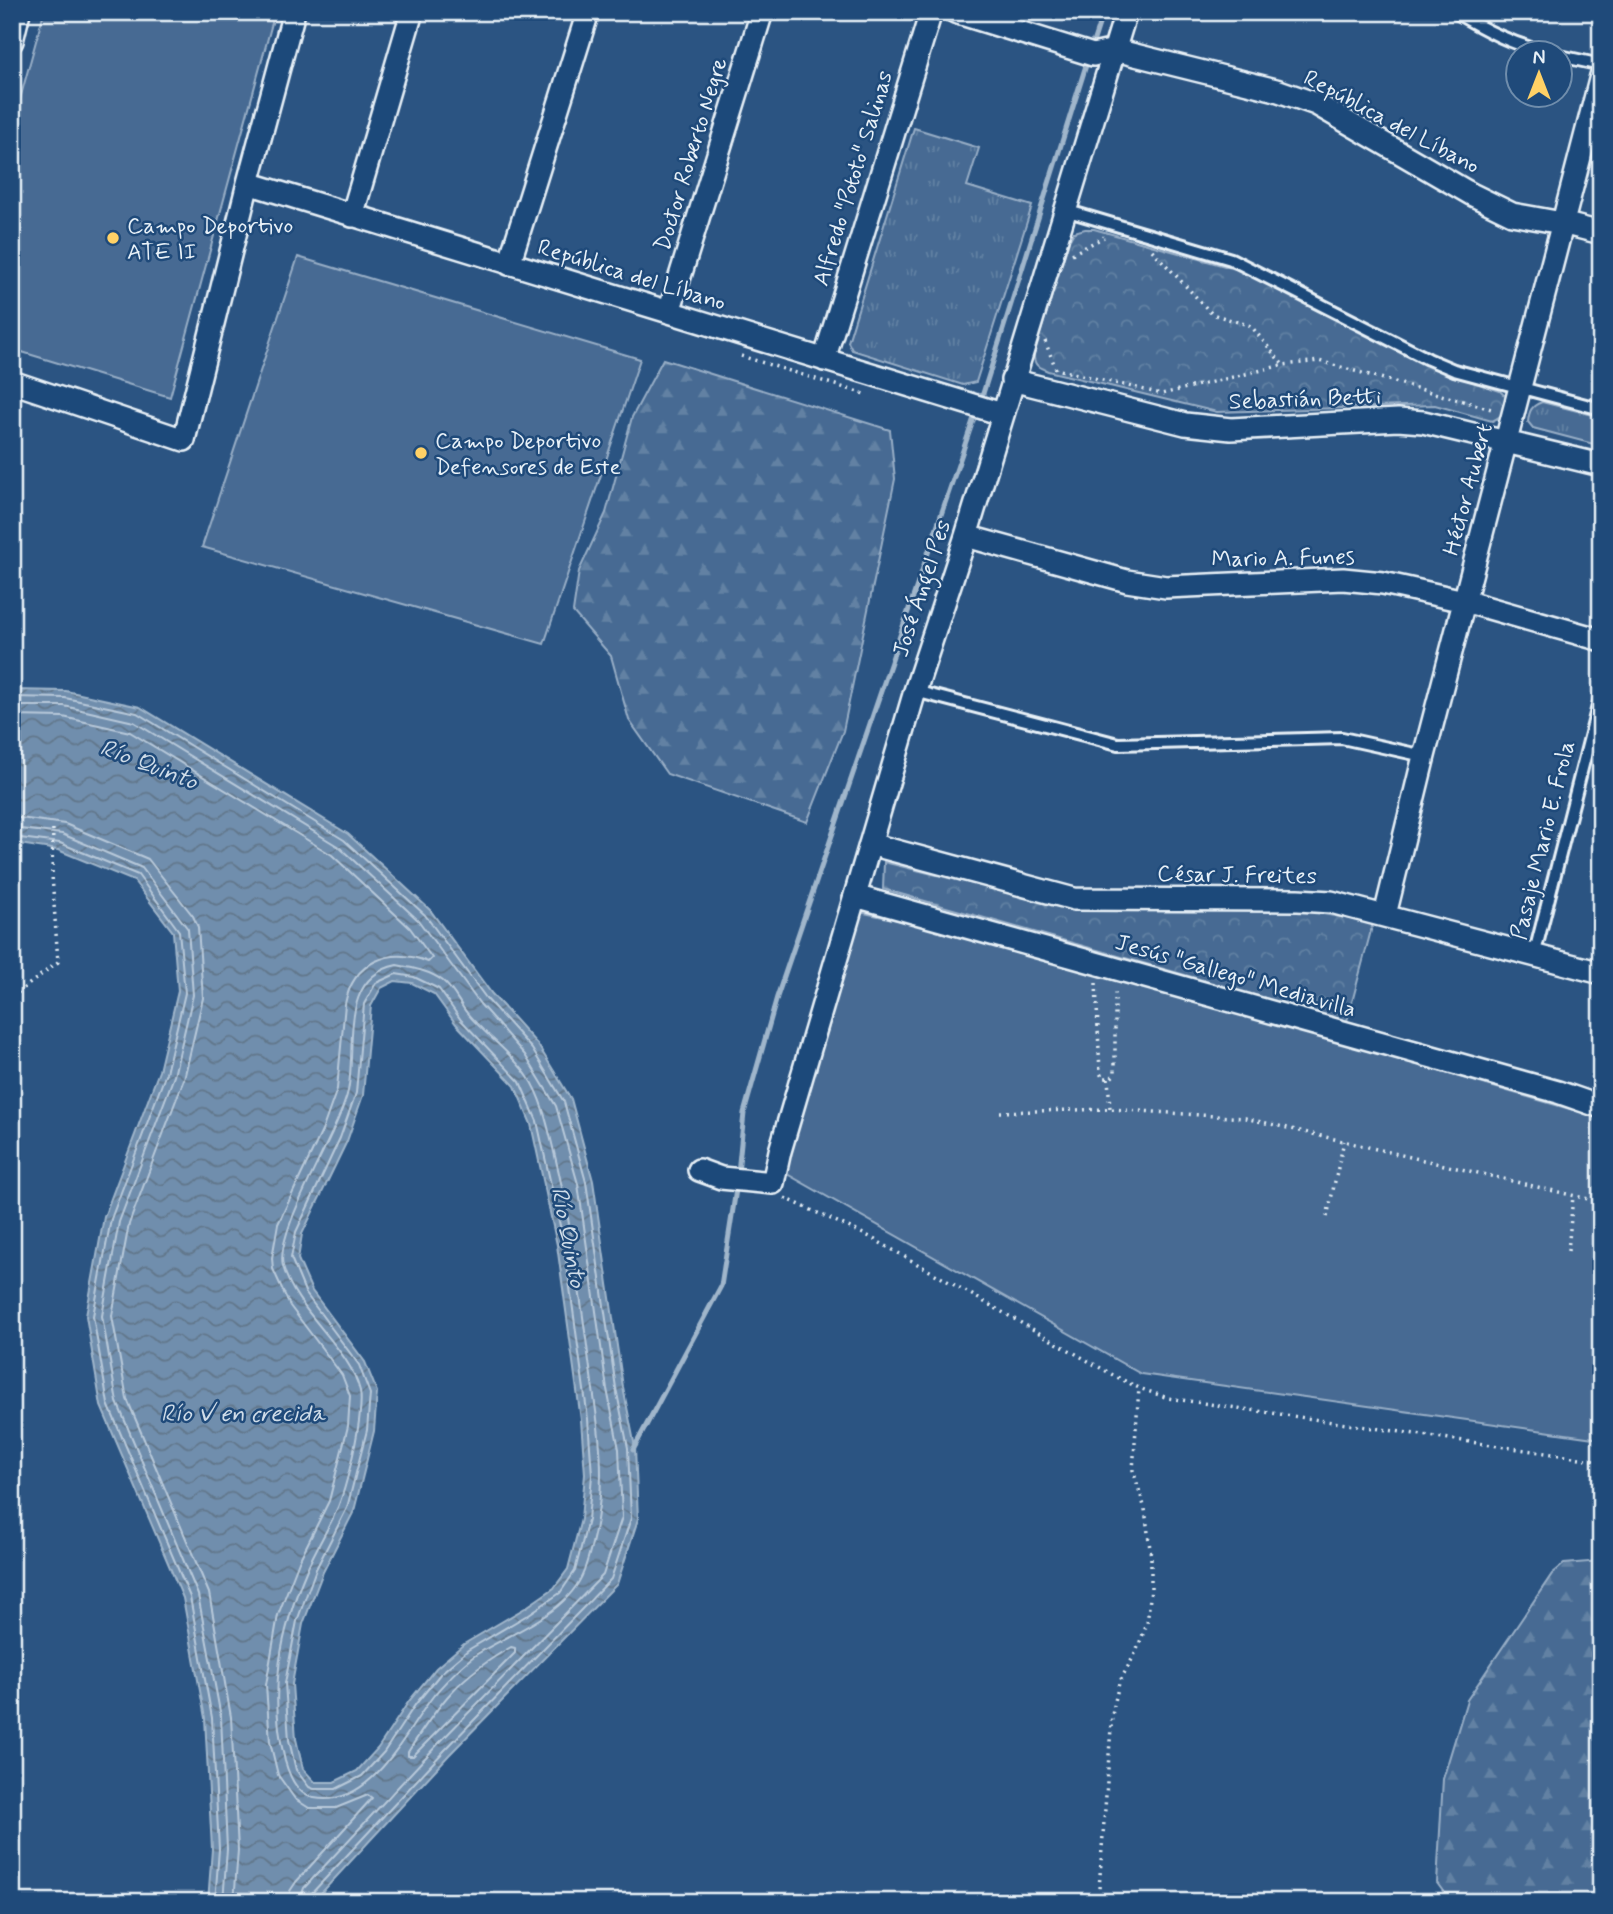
<svg xmlns="http://www.w3.org/2000/svg" width="1613" height="1914" font-family="Mynerve,sans-serif">
	<style>
		.grass { fill: url(#grass-tufts); stroke: #98aec6; stroke-width: 2 }
		.forest { fill: url(#forest-firs); stroke: #98aec6; stroke-width: 2 }
		.park { fill: url(#park-crowns); stroke: #98aec6; stroke-width: 2 }
		.garden { fill: #476b93; stroke: #98aec6; stroke-width: 2 }
		.water { fill: url(#water-waves); stroke: #a0b6cb; stroke-width: 2; fill-rule: evenodd }
		.lines { fill: none; stroke-linecap: round; stroke-linejoin: round }
		.shore { stroke: #b8c9da; stroke-width: 2 }
		.stream { stroke: #a0b6cb; stroke-width: 5 }
		.service-casing { stroke: #e8f1f8; stroke-width: 16 }
		.minor-casing { stroke: #e8f1f8; stroke-width: 26 }
		.path { stroke: #e8f1f8; stroke-width: 3.5; stroke-dasharray: 2 5; stroke-linecap: butt }
		.service { stroke: #1f4a7a; stroke-width: 10 }
		.minor { stroke: #1f4a7a; stroke-width: 21 }
		.poi-dot { fill: #ffd166; stroke: #1f4a7a; stroke-width: 2.5 }
		.labels { text-anchor: middle; stroke-width: 5; stroke-linejoin: round; paint-order: stroke }
		.street-label { font-size: 23px; fill: #e8f1f8; stroke: #1f4a7a }
		.poi-label { font-size: 23px; fill: #e8f1f8; stroke: #1f4a7a; text-anchor: start }
		.water-label { font-size: 24px; font-style: italic; fill: #d0dde9; stroke: #1f4a7a }
	</style>
	<defs>
		<pattern id="grass-tufts" width="24" height="20" patternUnits="userSpaceOnUse" patternTransform="scale(1.75)"><rect width="24" height="20" fill="#476b93"/><path d="M3 7l-1-3M5 7V3M7 7l1-3M15 17l-1-3M17 17v-4M19 17l1-3" fill="none" stroke="#6281a3"/></pattern>
		<pattern id="forest-firs" width="22" height="20" patternUnits="userSpaceOnUse" patternTransform="scale(1.75)"><rect width="22" height="20" fill="#476b93"/><path d="M5 1l3.5 6h-7zM16 11l3.5 6h-7z" fill="#6281a3"/></pattern>
		<pattern id="park-crowns" width="20" height="18" patternUnits="userSpaceOnUse" patternTransform="scale(1.75)"><rect width="20" height="18" fill="#476b93"/><path d="M2 6a3 3 0 1 1 6 0M12 15a3 3 0 1 1 6 0" fill="none" stroke="#6281a3"/></pattern>
		<pattern id="water-waves" width="16" height="10" patternUnits="userSpaceOnUse" patternTransform="scale(1.75)"><rect width="16" height="10" fill="#708ead"/><path d="M0 5q4-4 8 0t8 0" fill="none" stroke="#61768a"/></pattern>
	</defs>
	<rect width="100%" height="100%" fill="#2b5482"/>
	<filter id="ink" filterUnits="userSpaceOnUse"><feTurbulence type="fractalNoise" baseFrequency=".0143" numOctaves="2"/><feDisplacementMap in="SourceGraphic" scale="14" xChannelSelector="R" yChannelSelector="G"/><feConvolveMatrix kernelMatrix="1 2 1 2 8 2 1 2 1" color-interpolation-filters="sRGB"/></filter>
	<g filter="url(#ink)">
		<!-- grass -->
		<path class="grass" d="M914,128L979,148L967,186L1032,206L976,382L963,385L852,350L848,342Z
			M1542,402L1601,417V446L1533,428L1528,422C1529,411 1531,406 1542,402Z"/>
		<!-- forest -->
		<path class="forest" d="M663,359L890,430L895,479L843,731L807,822L667,774L629,720L611,656L573,612L579,571L606,513L632,417Z
			M1601,1561V1902H1451L1437,1883L1443,1779L1467,1700L1552,1574L1564,1564Z"/>
		<!-- park -->
		<path class="park" d="M1085,229H1094L1239,270L1443,372L1500,391L1505,396C1506,409 1504,416 1492,421L1435,405L1217,412L1048,371C1038,367 1033,365 1034,353L1069,241L1074,232Z
			M884,862L1067,907L1296,909L1373,923L1347,1021L883,889Z"/>
		<!-- garden -->
		<path class="garden" d="M44,12H275L170,397L12,349V128Z
			M298,257L640,359L544,644L202,547Z
			M859,912L898,920L1131,982L1601,1118V1439L1141,1374L780,1170Z"/>
		<!-- water -->
		<path class="water" d="M12,690L66,691L140,707L348,834L430,910L492,994L538,1045L571,1099L593,1181L623,1387L635,1447L638,1519L617,1584L449,1755L313,1902H208L212,1849L205,1718L183,1598L101,1406L86,1316L104,1217L159,1071L178,991L173,932L134,881L58,850L12,843ZM395,981L412,983L434,994L456,1024L515,1086L531,1124L557,1245L581,1420L585,1474L581,1519L568,1569L554,1588L525,1608L464,1644L436,1668L409,1701L378,1748L357,1771L334,1782H315L303,1769L296,1739L292,1684L303,1624L323,1572L354,1511L374,1431L377,1392L365,1362L312,1291L298,1259L302,1234L347,1141L363,1095L371,1006L381,988Z"/>
		<g class="lines">
			<!-- shore -->
			<path class="shore" d="M12,697L65,698L137,713L344,840L425,915L486,998L532,1049L564,1102L586,1182L616,1388L628,1448L631,1518L611,1579L444,1751L311,1894L308,1902
				M12,706H64L134,722L339,847L418,920L480,1004L525,1055L556,1106L578,1184L607,1389L619,1449L622,1517L603,1575L438,1744L304,1888L299,1902
				M12,716L63,717L130,732L332,855L410,928L432,958L428,962C390,946 353,962 345,1004L337,1089L322,1131L278,1224L272,1258L273,1269L290,1306L342,1375L350,1396L348,1426L329,1501L299,1561L278,1615L266,1685L270,1742L278,1775L295,1799L309,1808H336L368,1795L372,1798L296,1882L290,1891L289,1902
				M12,817L65,824L148,859L193,916L198,927L203,998L184,1079L129,1224L112,1316L127,1399L209,1593L231,1717L238,1850L234,1902
				M12,828L62,834L142,868L188,929L193,995L174,1076L119,1222L102,1316L117,1402L198,1595L221,1717L227,1849L223,1902
				M12,837L60,843L138,875L179,931L185,993L166,1073L111,1219L93,1316L108,1404L190,1597L212,1718L219,1849L215,1902
				M397,965C413,968 430,971 443,981C453,989 459,1003 467,1013C485,1035 512,1053 528,1077C542,1098 548,1127 554,1152C570,1216 578,1281 587,1346C592,1388 601,1432 601,1474C601,1506 594,1541 584,1571C568,1614 512,1632 477,1654C461,1665 447,1680 434,1695C405,1732 372,1809 314,1798C297,1795 289,1775 285,1761C268,1693 280,1632 307,1569C316,1548 329,1528 338,1507C347,1485 356,1444 359,1421C360,1411 362,1400 360,1391C349,1346 296,1313 283,1266C274,1231 338,1134 348,1091C357,1048 338,977 397,965Z
				M396,974L414,977L439,989L461,1020L520,1082L537,1121L564,1244L588,1419L592,1475L588,1520L575,1571L560,1593L529,1614L468,1650L441,1673L415,1705L384,1752L362,1776L336,1789H314L309,1787L296,1770L289,1740L285,1683L297,1621L316,1569L347,1508L367,1430L370,1394L359,1365L306,1294L291,1258L296,1232L340,1138L356,1093L364,1004L376,983Z
				M511,1647L515,1648V1653L413,1756H408V1752C440,1702 458,1677 511,1647Z"/>
			<!-- stream -->
			<path class="stream" d="M1091,49L1103,12
				M980,403L1088,59
				M738,1173L744,1113L777,997L976,412
				M633,1450L721,1286L737,1183"/>
			<defs>
				<path id="service" d="M1455,12C1485,30 1513,45 1547,52
					M1560,56L1601,65
					M1065,210L1231,259L1428,359L1454,370L1601,409
					M915,691L1118,744L1342,738L1424,756
					M1534,956L1601,694"/>
				<path id="minor" d="M955,12L1093,55L1115,50L1276,90L1316,104L1471,194L1512,214L1562,223L1601,233
					M12,41L19,12
					M248,183L1002,414
					M352,216L412,12
					M509,264L588,12
					M669,312L762,12
					M824,360L931,12
					M1012,380L1185,424L1231,429L1398,420L1423,422L1601,465
					M12,382L184,440L248,183L294,12
					M966,536L1127,581L1166,587L1343,579L1383,583L1464,601L1601,640
					M870,844L1074,899L1298,900L1331,902L1601,973
					M855,896L1558,1092L1601,1107
					M1385,915L1424,756L1601,76
					M699,1170L721,1178L773,1183L780,1151L915,691L966,536L1126,12"/>
			</defs>
			<!-- service casing -->
			<use href="#service" class="service-casing"/>
			<!-- minor casing -->
			<use href="#minor" class="minor-casing"/>
			<!-- path -->
			<path class="path" d="M1152,250L1212,314L1251,326L1283,365
				M1072,254L1104,237
				M1045,341L1056,369L1162,394L1283,365L1319,361L1495,410
				M741,356L868,395
				M1096,983L1100,1073L1103,1078H1111L1115,1074V988
				M12,997L58,962L52,875L53,826
				M1108,1078L1110,1109
				M1000,1112L1110,1109L1245,1118L1601,1202
				M785,1198L870,1237L1113,1375L1139,1388L1168,1398L1601,1461
				M1327,1217L1344,1141
				M1568,1251L1573,1196
				M1098,1902L1112,1715L1119,1683L1136,1652L1147,1624L1151,1589V1557L1145,1509L1133,1470L1139,1388"/>
			<!-- service -->
			<use href="#service" class="service"/>
			<!-- minor -->
			<use href="#minor" class="minor"/>
		</g>
	</g>
	<!-- markers -->
	<g class="poi-dot">
		<circle cx="113" cy="238" r="7"/>
		<circle cx="421" cy="453" r="7"/>
	</g>
	<g class="labels">
		<!-- street labels -->
		<g class="street-label">
			<text transform="translate(1392 121) rotate(28)" y="8">República del Líbano</text>
			<text transform="translate(690 154) rotate(-73)" y="8">Doctor Roberto Negre</text>
			<text transform="translate(852 178) rotate(-73)" y="8">Alfredo "Pototo" Salinas</text>
			<text transform="translate(632 274) rotate(17)" y="8">República del Líbano</text>
			<text transform="translate(1305 398) rotate(-2)" y="8">Sebastián Betti</text>
			<text transform="translate(1467 489) rotate(-75)" y="8">Héctor Aubert</text>
			<text transform="translate(1283 557) rotate(-1)" y="8">Mario A. Funes</text>
			<text transform="translate(921 588) rotate(-72)" y="8">José Ángel Pes</text>
			<text transform="translate(1542 840) rotate(-76)" y="8">Pasaje Mario E. Frola</text>
			<text transform="translate(1237 874) rotate(1)" y="8">César J. Freites</text>
			<text transform="translate(1236 975) rotate(16)" y="8">Jesús "Gallego" Mediavilla</text>
		</g>
		<!-- poi labels -->
		<g class="poi-label">
			<text x="127" y="233">Campo Deportivo<tspan x="127" dy="26">ATE II</tspan></text>
			<text x="435" y="448">Campo Deportivo<tspan x="435" dy="26">Defensores de Este</tspan></text>
		</g>
		<!-- water labels -->
		<g class="water-label">
			<text transform="translate(149 764) rotate(21)" y="8">Río Quinto</text>
			<text transform="translate(569 1237) rotate(79)" y="8">Río Quinto</text>
			<text x="243" y="1421">Río V en crecida</text>
		</g>
	</g>
	<!-- margin -->
	<rect width="1613" height="1914" fill="none" stroke="#1f4a7a" stroke-width="42"/>
	<rect x="21" y="21" width="1571" height="1872" fill="none" stroke="#e8f1f8" stroke-width="2.5" filter="url(#ink)"/>
	<!-- north arrow -->
	<g transform="translate(1539 74)"><circle r="33" fill="#1f4a7a" stroke="#6f8dac" stroke-width="2"/>
	<path d="M0-5L12 26L0 18L-12 26Z" fill="#ffd166"/>
	<text y="-10" font-size="19" font-weight="bold" text-anchor="middle" fill="#e8f1f8">N</text>
	</g>
</svg>
